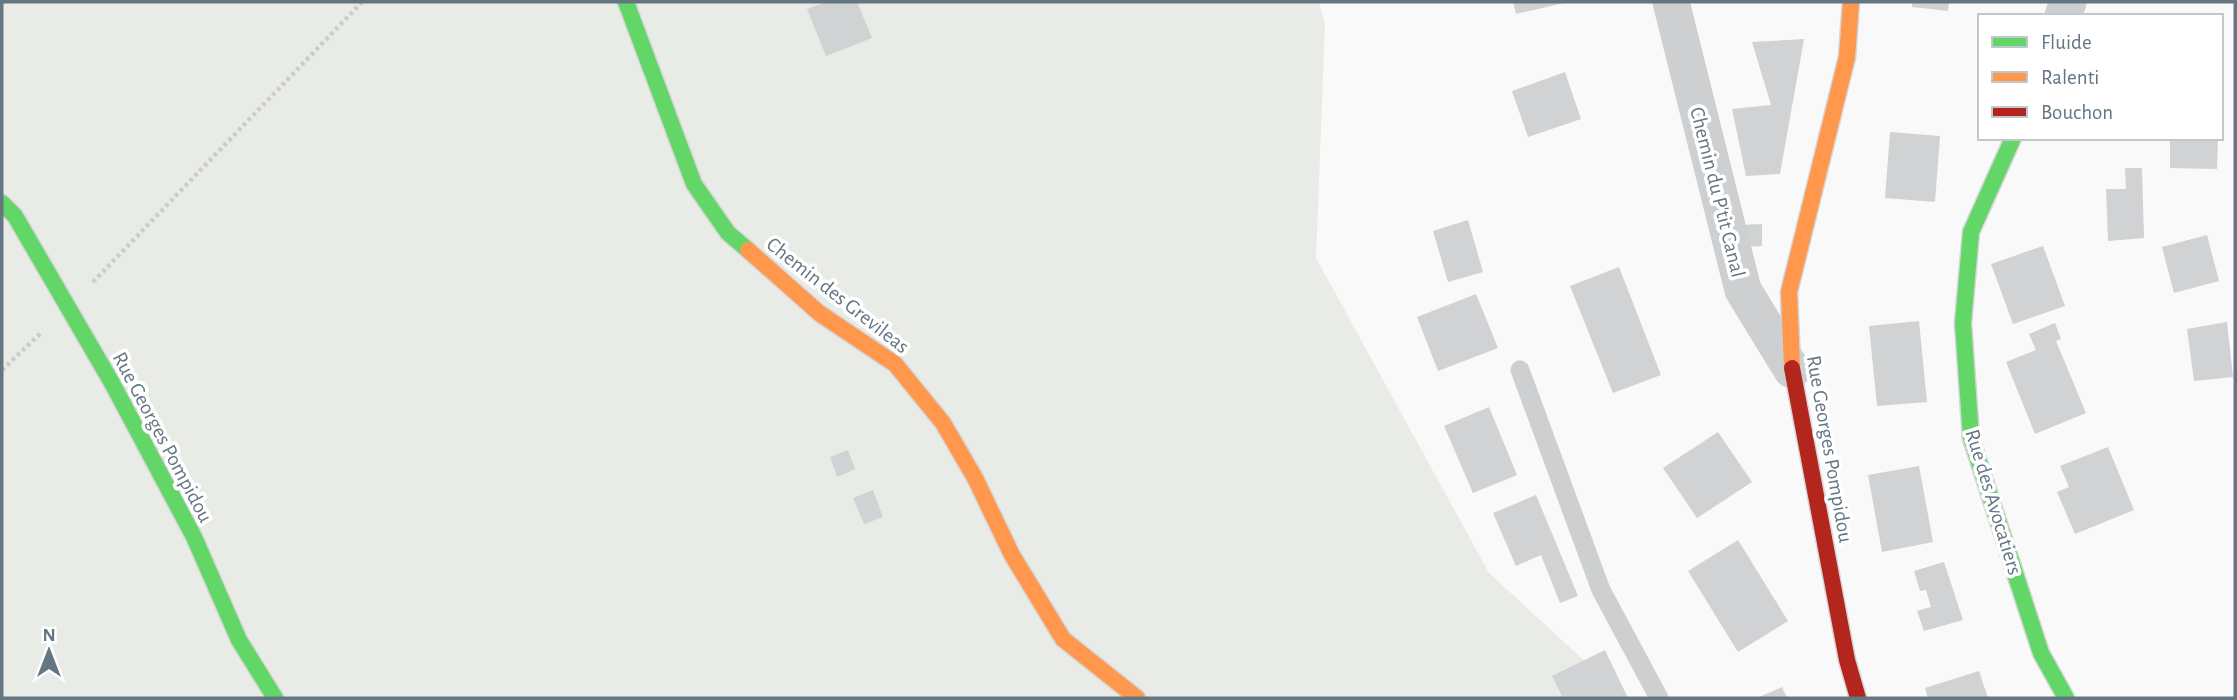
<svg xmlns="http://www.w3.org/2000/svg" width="2237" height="700" font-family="'Alegreya Sans',sans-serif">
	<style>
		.green { fill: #e8ebe6 }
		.building { fill: #d0d2d3 }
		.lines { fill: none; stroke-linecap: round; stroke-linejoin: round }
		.fast-casing { stroke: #d5d6d7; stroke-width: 19 }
		.slow-casing { stroke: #d5d6d7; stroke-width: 19 }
		.jam-casing { stroke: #d5d6d7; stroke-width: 19 }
		.path { stroke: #cbcccd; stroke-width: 4.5; stroke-dasharray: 3.5 3.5; stroke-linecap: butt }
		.lane { stroke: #cecfd0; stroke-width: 19 }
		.street { stroke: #cecfd0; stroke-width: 37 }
		.fast { stroke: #63d668; stroke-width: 16 }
		.slow { stroke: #ff974d; stroke-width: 16 }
		.jam { stroke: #b3261e; stroke-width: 16 }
		.labels { text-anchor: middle; stroke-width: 7; stroke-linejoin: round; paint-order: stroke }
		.street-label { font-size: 21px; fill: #657683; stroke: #fff }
	</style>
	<rect width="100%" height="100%" fill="#f9f9f9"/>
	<!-- green -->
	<path class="green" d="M2,2H1319L1325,24L1316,258L1489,573L1590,666L1607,698H2Z"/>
	<!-- building -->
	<path class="building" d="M826,2H857L872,38L826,56L807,9Z
		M1513,2H1564V3L1516,14Z
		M1912,2H1949L1948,11L1912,7Z
		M1804,39L1780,174L1746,176L1732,109L1771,105L1752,42Z
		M1565,72L1581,119L1528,137L1512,91Z
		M1890,132L1940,136L1935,202L1885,198Z
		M2170,138H2218L2217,169L2170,168Z
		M2125,168H2142L2144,238L2108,241L2106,189H2126Z
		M1468,220L1483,272L1448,282L1433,231Z
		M1762,224V246L1741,247L1740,225Z
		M2207,235L2219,281L2174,293L2162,247Z
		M2043,246L2065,306L2013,324L1991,264Z
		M1619,267L1661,375L1613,393L1570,286Z
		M1476,294L1498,348L1438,371L1417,317Z
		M1919,321L1927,402L1877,406L1869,326Z
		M2227,322L2233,377L2194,381L2187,329Z
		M2055,323L2061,339L2056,341L2086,413L2035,434L2006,362L2036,350L2029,334Z
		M1489,407L1517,475L1473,493L1444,426Z
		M1718,432L1752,482L1697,518L1663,468Z
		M2108,447L2134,510L2075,534L2057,492L2069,487L2060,466Z
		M848,450L855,469L837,477L830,457Z
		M1919,466L1933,542L1882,552L1868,475Z
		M873,490L883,517L864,524L853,498Z
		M1536,495L1578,596L1560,603L1541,555L1516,566L1493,513Z
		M1738,540L1788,621L1738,652L1688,571Z
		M1944,562L1963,620L1924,631L1917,611L1931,607L1926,590L1920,591L1914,571Z
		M1605,650L1628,698H1563L1552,676Z
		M1979,671L1988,698H1928L1925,688Z
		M1782,687L1787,698H1757Z"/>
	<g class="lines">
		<defs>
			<path id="fast" d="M626,2L694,184L728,233L748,250
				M2013,138L1971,232L1963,323L1971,438L2041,653L2066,698
				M2,203L15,216L112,383L194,537L239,640L275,698"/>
			<path id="slow" d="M748,250L819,313L895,364L943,423L975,478L1012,555L1063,639L1137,698
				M1792,368L1789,292L1847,57L1851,2"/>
			<path id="jam" d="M1792,368L1847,660L1858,698"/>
		</defs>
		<!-- fast casing -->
		<use href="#fast" class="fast-casing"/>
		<!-- slow casing -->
		<use href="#slow" class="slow-casing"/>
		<!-- jam casing -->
		<use href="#jam" class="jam-casing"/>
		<!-- path -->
		<path class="path" d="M93,282L362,2
			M2,370L42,332"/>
		<!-- lane -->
		<path class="lane" d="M1520,370L1601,590L1659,698"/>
		<!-- street -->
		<path class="street" d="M1671,2L1743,290L1792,370
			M2063,16L2068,2"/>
		<!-- fast -->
		<use href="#fast" class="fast"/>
		<!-- slow -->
		<use href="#slow" class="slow"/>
		<!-- jam -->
		<use href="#jam" class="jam"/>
	</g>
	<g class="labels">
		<!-- street labels -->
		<g class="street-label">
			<text transform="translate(1718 192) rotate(76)" y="7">Chemin du P'tit Canal</text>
			<text transform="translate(838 295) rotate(38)" y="7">Chemin des Grevileas</text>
			<text transform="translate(163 437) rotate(62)" y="7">Rue Georges Pompidou</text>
			<text transform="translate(1830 449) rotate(80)" y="7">Rue Georges Pompidou</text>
			<text transform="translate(1994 502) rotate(73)" y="7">Rue des Avocatiers</text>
		</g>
	</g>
	<!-- border -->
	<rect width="2237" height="700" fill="none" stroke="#657683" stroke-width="7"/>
	<!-- legend -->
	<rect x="1978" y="14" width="245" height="126" fill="#ffffff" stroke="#c1c8cd" stroke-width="2"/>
	<rect x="1992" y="37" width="35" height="10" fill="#63d668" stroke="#c1c8cd" stroke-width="2"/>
	<text x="2041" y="49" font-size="21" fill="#657683">Fluide</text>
	<rect x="1992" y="72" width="35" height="10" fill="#ff974d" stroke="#c1c8cd" stroke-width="2"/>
	<text x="2041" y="84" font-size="21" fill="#657683">Ralenti</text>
	<rect x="1992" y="107" width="35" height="10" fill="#b3261e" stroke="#c1c8cd" stroke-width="2"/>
	<text x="2041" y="119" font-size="21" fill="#657683">Bouchon</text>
	<!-- north arrow -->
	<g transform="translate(49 651)" stroke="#ffffff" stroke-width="5" paint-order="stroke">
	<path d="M0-5L12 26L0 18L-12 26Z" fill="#657683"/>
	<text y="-10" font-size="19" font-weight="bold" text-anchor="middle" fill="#657683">N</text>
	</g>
</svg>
